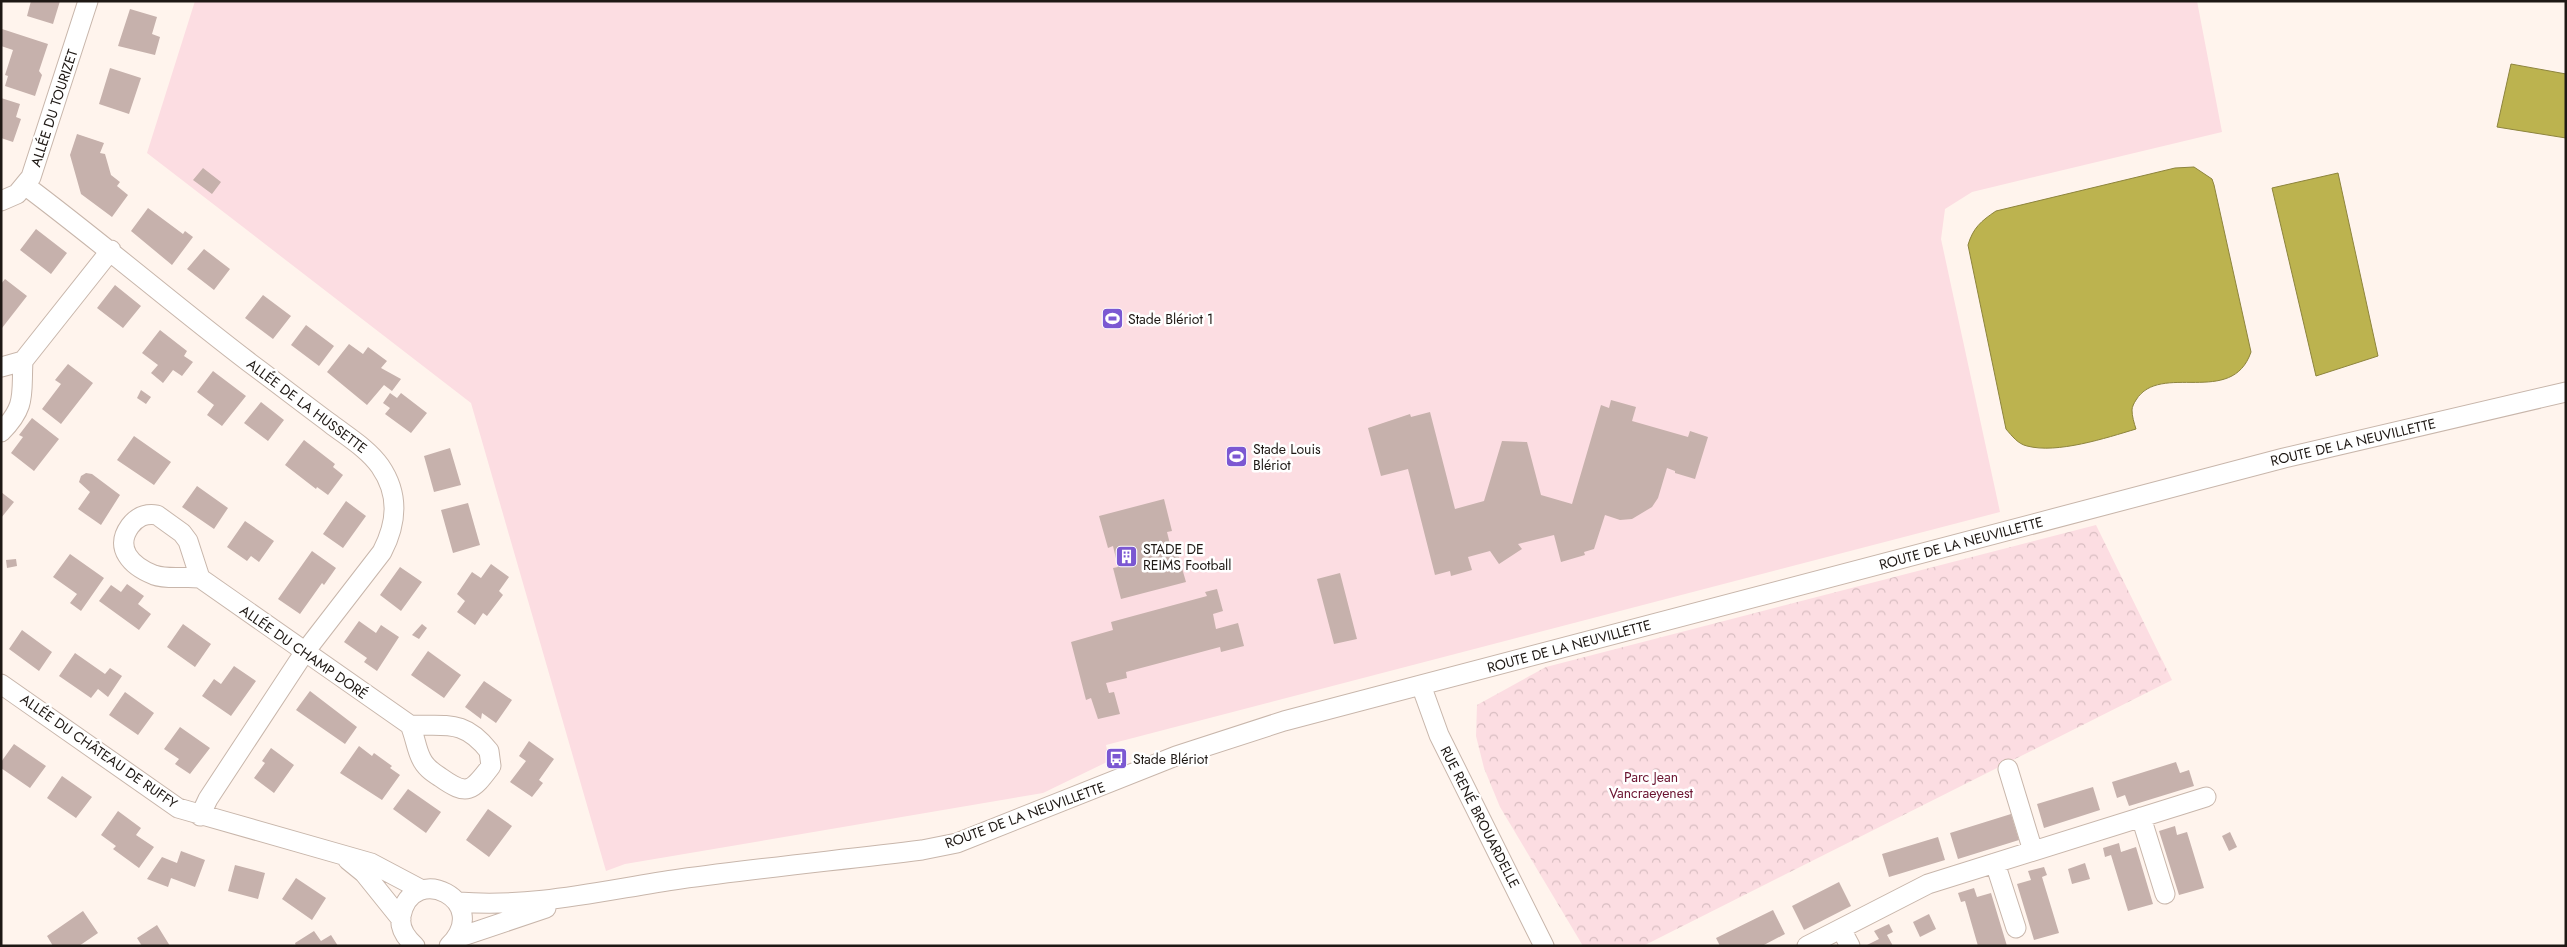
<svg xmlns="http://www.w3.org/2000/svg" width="2567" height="947" font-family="Jost,sans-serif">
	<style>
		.park { fill: url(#park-crowns) }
		.pitch { fill: #fcdde2 }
		.water { fill: #bcb34f; stroke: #8d843d }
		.building { fill: #c6b1ac }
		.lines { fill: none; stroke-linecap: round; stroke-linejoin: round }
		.minor-casing { stroke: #c8b6ab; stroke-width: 21 }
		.minor { stroke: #fff; stroke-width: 19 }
		.labels { text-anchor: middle; stroke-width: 5; stroke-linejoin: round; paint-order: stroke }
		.street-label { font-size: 14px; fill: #1e1814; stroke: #fff }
		.poi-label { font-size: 14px; fill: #1e1814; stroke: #fff; text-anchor: start }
		.park-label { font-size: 14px; fill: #6a1330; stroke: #fff }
	</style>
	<defs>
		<pattern id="park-crowns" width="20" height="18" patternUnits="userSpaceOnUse" patternTransform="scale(1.25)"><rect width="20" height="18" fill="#fcdde2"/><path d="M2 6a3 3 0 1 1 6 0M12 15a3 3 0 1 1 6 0" fill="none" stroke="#d8bdc1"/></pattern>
	</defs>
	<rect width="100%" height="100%" fill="#fff4ed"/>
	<!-- park -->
	<path class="park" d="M2096,525L2172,680L1643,946H1583L1500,807L1484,768L1476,736L1477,705L1546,667Z"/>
	<!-- pitch -->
	<path class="pitch" d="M195,1H2197L2222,132L1972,192L1945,209L1941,239L2000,512L1106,745L1109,761L1043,793L625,864L606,871L471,403L147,153Z"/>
	<!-- water -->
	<path class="water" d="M2511,64L2566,74V138L2497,127Z
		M2194,167L2212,179L2214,185L2251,352C2232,408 2160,361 2136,400C2134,403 2132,407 2132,410C2132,416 2134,423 2136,429C2106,438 2057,454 2027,446C2018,444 2012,436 2006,429L1968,245C1973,228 1981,221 1996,211L2175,168Z
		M2338,173L2378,356L2316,376L2272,188Z"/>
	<!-- building -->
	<path class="building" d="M31,1H60L53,24L27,16Z
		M130,9L157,17L152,34L160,37L155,55L118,46Z
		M2,29L48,44L39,71L42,75L35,96L5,86L8,76L5,75L13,50L1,46Z
		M110,68L141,78L129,114L99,104Z
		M1,98L20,104L16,117L21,119L13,142L1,138Z
		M77,134L104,143L100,153L105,154L111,175L120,182L117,186L128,195L112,217L81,194L70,155Z
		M203,168L221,182L212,194L193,180Z
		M148,208L183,234L185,231L193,237L172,265L131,231Z
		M36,229L67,253L51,274L20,250Z
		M204,249L230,269L214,290L187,269Z
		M5,279L27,296L2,328L1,284Z
		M115,285L141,306L123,328L97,308Z
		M263,295L291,316L273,339L245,318Z
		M306,325L334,346L319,366L291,345Z
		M160,330L187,351L184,356L193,362L182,376L173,370L163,383L151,373L158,365L142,353Z
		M349,344L363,354L368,347L387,361L381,368L401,379L392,391L384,385L367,405L327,372Z
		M68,364L93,383L61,424L42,409L61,384L55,380Z
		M213,371L246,396L222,426L207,415L214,405L197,392Z
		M141,390L151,397L146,404L137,398Z
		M390,393L397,398L401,393L427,413L411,433L385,414L390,408L383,403Z
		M1611,400L1636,407L1632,421L1688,437L1690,431L1708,437L1695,479L1675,473V471L1667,468L1658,498L1652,507L1632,519L1620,520L1605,515L1594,549L1584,552L1585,555L1561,562L1554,535L1518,544L1522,549L1499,564L1490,551L1468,557L1472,570L1451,576L1450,571L1435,575L1408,469L1381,476L1368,428L1410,414L1411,417L1430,412L1455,509L1484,501L1502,441L1527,442L1541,495L1572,504L1601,405L1609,408Z
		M261,402L284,420L268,441L244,423Z
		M32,418L59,439L34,471L11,453L23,437L19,435Z
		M134,436L171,462L154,485L117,460Z
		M304,440L335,464L333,467L343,475L328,495L317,487L316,489L285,465Z
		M450,448L461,485L434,492L424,456Z
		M86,473L92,474L120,495L101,525L78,509L90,492L79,482L81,476Z
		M197,486L228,508L214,529L182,507Z
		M1,492L14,502L1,518Z
		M1164,499L1172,531L1167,532L1172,552L1177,551L1186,582L1121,599L1113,568L1118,567L1113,546L1108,548L1099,516Z
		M346,501L366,516L343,548L323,534Z
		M468,503L480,545L453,553L441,510Z
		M245,521L274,541L259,562L251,556L247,561L227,547Z
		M312,551L336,568L324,585L322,583L300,614L278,599Z
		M70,554L104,578L81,611L70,603L77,594L53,577Z
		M16,559L17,566L7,568L6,560Z
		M491,564L509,577L499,591L503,595L487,616L483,613L475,625L457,612L465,601L457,594L472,572L481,578Z
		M400,567L422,582L401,611L380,595Z
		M1340,573L1357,639L1334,644L1317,579Z
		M127,584L144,596L138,604L151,614L139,630L99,601L111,585L121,592Z
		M1217,589L1223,611L1213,614L1216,629L1238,623L1244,646L1221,652L1220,647L1126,672L1127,678L1106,683L1109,693L1114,692L1120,714L1098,719L1091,698L1086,700L1071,642L1113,630L1111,622L1207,596L1205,592Z
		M359,621L376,633L381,625L399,637L377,671L364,662L367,658L344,642Z
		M183,624L211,644L195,667L167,647Z
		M422,624L427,628L419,639L412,635Z
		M22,630L52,652L39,671L9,649Z
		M428,651L461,675L444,698L411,675Z
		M75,653L105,674L110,668L122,676L108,697L98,689L91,698L59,676Z
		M234,666L256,681L231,716L202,696L214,679L221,684Z
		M484,681L512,700L496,723L482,713L481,719L465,707Z
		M310,691L357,727L345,744L296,710Z
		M125,692L154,713L138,735L109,715Z
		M180,727L210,748L190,774L175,764L179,759L164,749Z
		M529,741L554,759L539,780L543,783L532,797L510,782L526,761L519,756Z
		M14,744L46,766L30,788L1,768V762Z
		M359,746L372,756L374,753L392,766L390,768L400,775L382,800L340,773Z
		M271,748L294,765L274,793L254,778L265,763L262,761Z
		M2176,762L2180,773L2189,770L2194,786L2129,806L2125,795L2117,798L2112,782Z
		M62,776L92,797L76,818L47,798Z
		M2093,787L2100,810L2044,828L2037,804Z
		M408,789L441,812L426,833L393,809Z
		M488,809L512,826L489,857L466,840Z
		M118,811L141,828L136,835L154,847L139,868L113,849L116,846L101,835Z
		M2011,814L2019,840L1958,859L1950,833Z
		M2175,826L2177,835L2187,832L2204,888L2179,895L2159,831Z
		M2230,832L2237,847L2229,851L2222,836Z
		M1938,837L1945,860L1889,877L1882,854Z
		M2119,843L2121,852L2136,847L2153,904L2128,911L2111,855L2105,857L2103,848Z
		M181,851L205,860L195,887L171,878L168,887L147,879L162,857L177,863Z
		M2085,863L2090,879L2072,884L2068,869Z
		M235,865L265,873L258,899L228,891Z
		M2044,867L2047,875L2042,877L2059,933L2034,940L2017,884L2031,880L2028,871Z
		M296,878L326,898L312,920L282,899Z
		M1839,882L1851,906L1804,930L1792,906Z
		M1974,888L1977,897L1991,893L2007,946H1978L1965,901L1961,902L1958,893Z
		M1773,910L1785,934L1762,946H1720L1716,938Z
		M83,911L98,933L79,946H53L47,936Z
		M1929,914L1936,929L1920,937L1913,922Z
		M1889,924L1893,932L1887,935L1893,946H1865L1879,939L1874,931Z
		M157,925L170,946H142L137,938Z
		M314,931L321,941L331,935L338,946H296L295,943Z"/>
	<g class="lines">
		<defs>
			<path id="minor" d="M26,186C102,243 174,305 250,363C277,383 304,404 331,424C348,437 368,449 380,466C400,495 397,523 382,552L304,653L208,799L200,816
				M1,201L17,194L31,177L88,1
				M1,367L23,361L111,250
				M1,432C27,406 21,394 23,361
				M200,578L188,541L182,533L157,515C145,513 137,517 130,526C114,548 131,566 154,575C168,580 185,576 200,578L410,725C415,736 416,748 421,758C425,767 432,772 440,777C468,797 472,791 491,766L489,751C463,718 445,727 410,725
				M1,684L178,808L371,863L422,890
				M1421,685L1439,735L1544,946
				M2008,769L2033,851
				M2141,817L2165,894
				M348,860L364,873L401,919
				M1995,863L2016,928
				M458,902C536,908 604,890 680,879C760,868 841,860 922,850L957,843L1176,756L1284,721L2284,458L2566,392
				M1841,929L1850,946
				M457,938L546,908
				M415,946C406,938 399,928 401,916C412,860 494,901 449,946
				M1807,946L1928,884L2206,797"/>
		</defs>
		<!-- minor casing -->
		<use href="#minor" class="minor-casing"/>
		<!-- minor -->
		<use href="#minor" class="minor"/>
	</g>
	<!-- icons -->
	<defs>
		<symbol id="stadium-square" viewBox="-11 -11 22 22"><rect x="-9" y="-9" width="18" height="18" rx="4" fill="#7b58d2" stroke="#fff"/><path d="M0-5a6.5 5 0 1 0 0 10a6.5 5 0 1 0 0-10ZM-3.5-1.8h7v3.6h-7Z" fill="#fff"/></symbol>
		<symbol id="building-square" viewBox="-11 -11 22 22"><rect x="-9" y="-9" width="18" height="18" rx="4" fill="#7b58d2" stroke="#fff"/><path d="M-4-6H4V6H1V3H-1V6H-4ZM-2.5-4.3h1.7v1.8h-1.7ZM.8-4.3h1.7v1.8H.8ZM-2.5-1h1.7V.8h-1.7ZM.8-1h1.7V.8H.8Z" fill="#fff"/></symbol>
		<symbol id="bus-square" viewBox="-11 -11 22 22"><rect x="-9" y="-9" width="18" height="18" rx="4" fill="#7b58d2" stroke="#fff"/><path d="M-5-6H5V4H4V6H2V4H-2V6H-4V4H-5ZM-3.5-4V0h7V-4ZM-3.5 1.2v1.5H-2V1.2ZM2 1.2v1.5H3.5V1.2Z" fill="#fff"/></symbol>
	</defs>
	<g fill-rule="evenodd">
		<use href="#stadium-square" x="1100" y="306" width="25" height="25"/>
		<use href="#stadium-square" x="1224" y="444" width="25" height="25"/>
		<use href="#building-square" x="1114" y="544" width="25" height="25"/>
		<use href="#bus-square" x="1104" y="746" width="25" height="25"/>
	</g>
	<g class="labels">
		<!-- street labels -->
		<g class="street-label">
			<text transform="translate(54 108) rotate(-72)" y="5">ALLÉE DU TOURIZET</text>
			<text transform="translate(307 406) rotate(37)" y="5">ALLÉE DE LA HUSSETTE</text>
			<text transform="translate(2353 442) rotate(-13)" y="5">ROUTE DE LA NEUVILLETTE</text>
			<text transform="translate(1961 543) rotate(-15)" y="5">ROUTE DE LA NEUVILLETTE</text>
			<text transform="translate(1569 646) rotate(-15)" y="5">ROUTE DE LA NEUVILLETTE</text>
			<text transform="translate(304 652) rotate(35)" y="5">ALLÉE DU CHAMP DORÉ</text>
			<text transform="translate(99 751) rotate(35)" y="5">ALLÉE DU CHÂTEAU DE RUFFY</text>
			<text transform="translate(1025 815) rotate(-20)" y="5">ROUTE DE LA NEUVILLETTE</text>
			<text transform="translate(1480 817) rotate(63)" y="5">RUE RENÉ BROUARDELLE</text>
		</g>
		<!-- poi labels -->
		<g class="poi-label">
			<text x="1128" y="324">Stade Blériot 1</text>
			<text x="1253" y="454">Stade Louis<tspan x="1253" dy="16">Blériot</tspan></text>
			<text x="1143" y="554">STADE DE<tspan x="1143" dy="16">REIMS Football</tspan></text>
			<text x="1133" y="764">Stade Blériot</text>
		</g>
		<!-- park labels -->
		<g class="park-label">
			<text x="1651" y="782">Parc Jean<tspan x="1651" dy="16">Vancraeyenest</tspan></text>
		</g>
	</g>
	<!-- border -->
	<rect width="2567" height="947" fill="none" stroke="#1e1814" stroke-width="5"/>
</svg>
